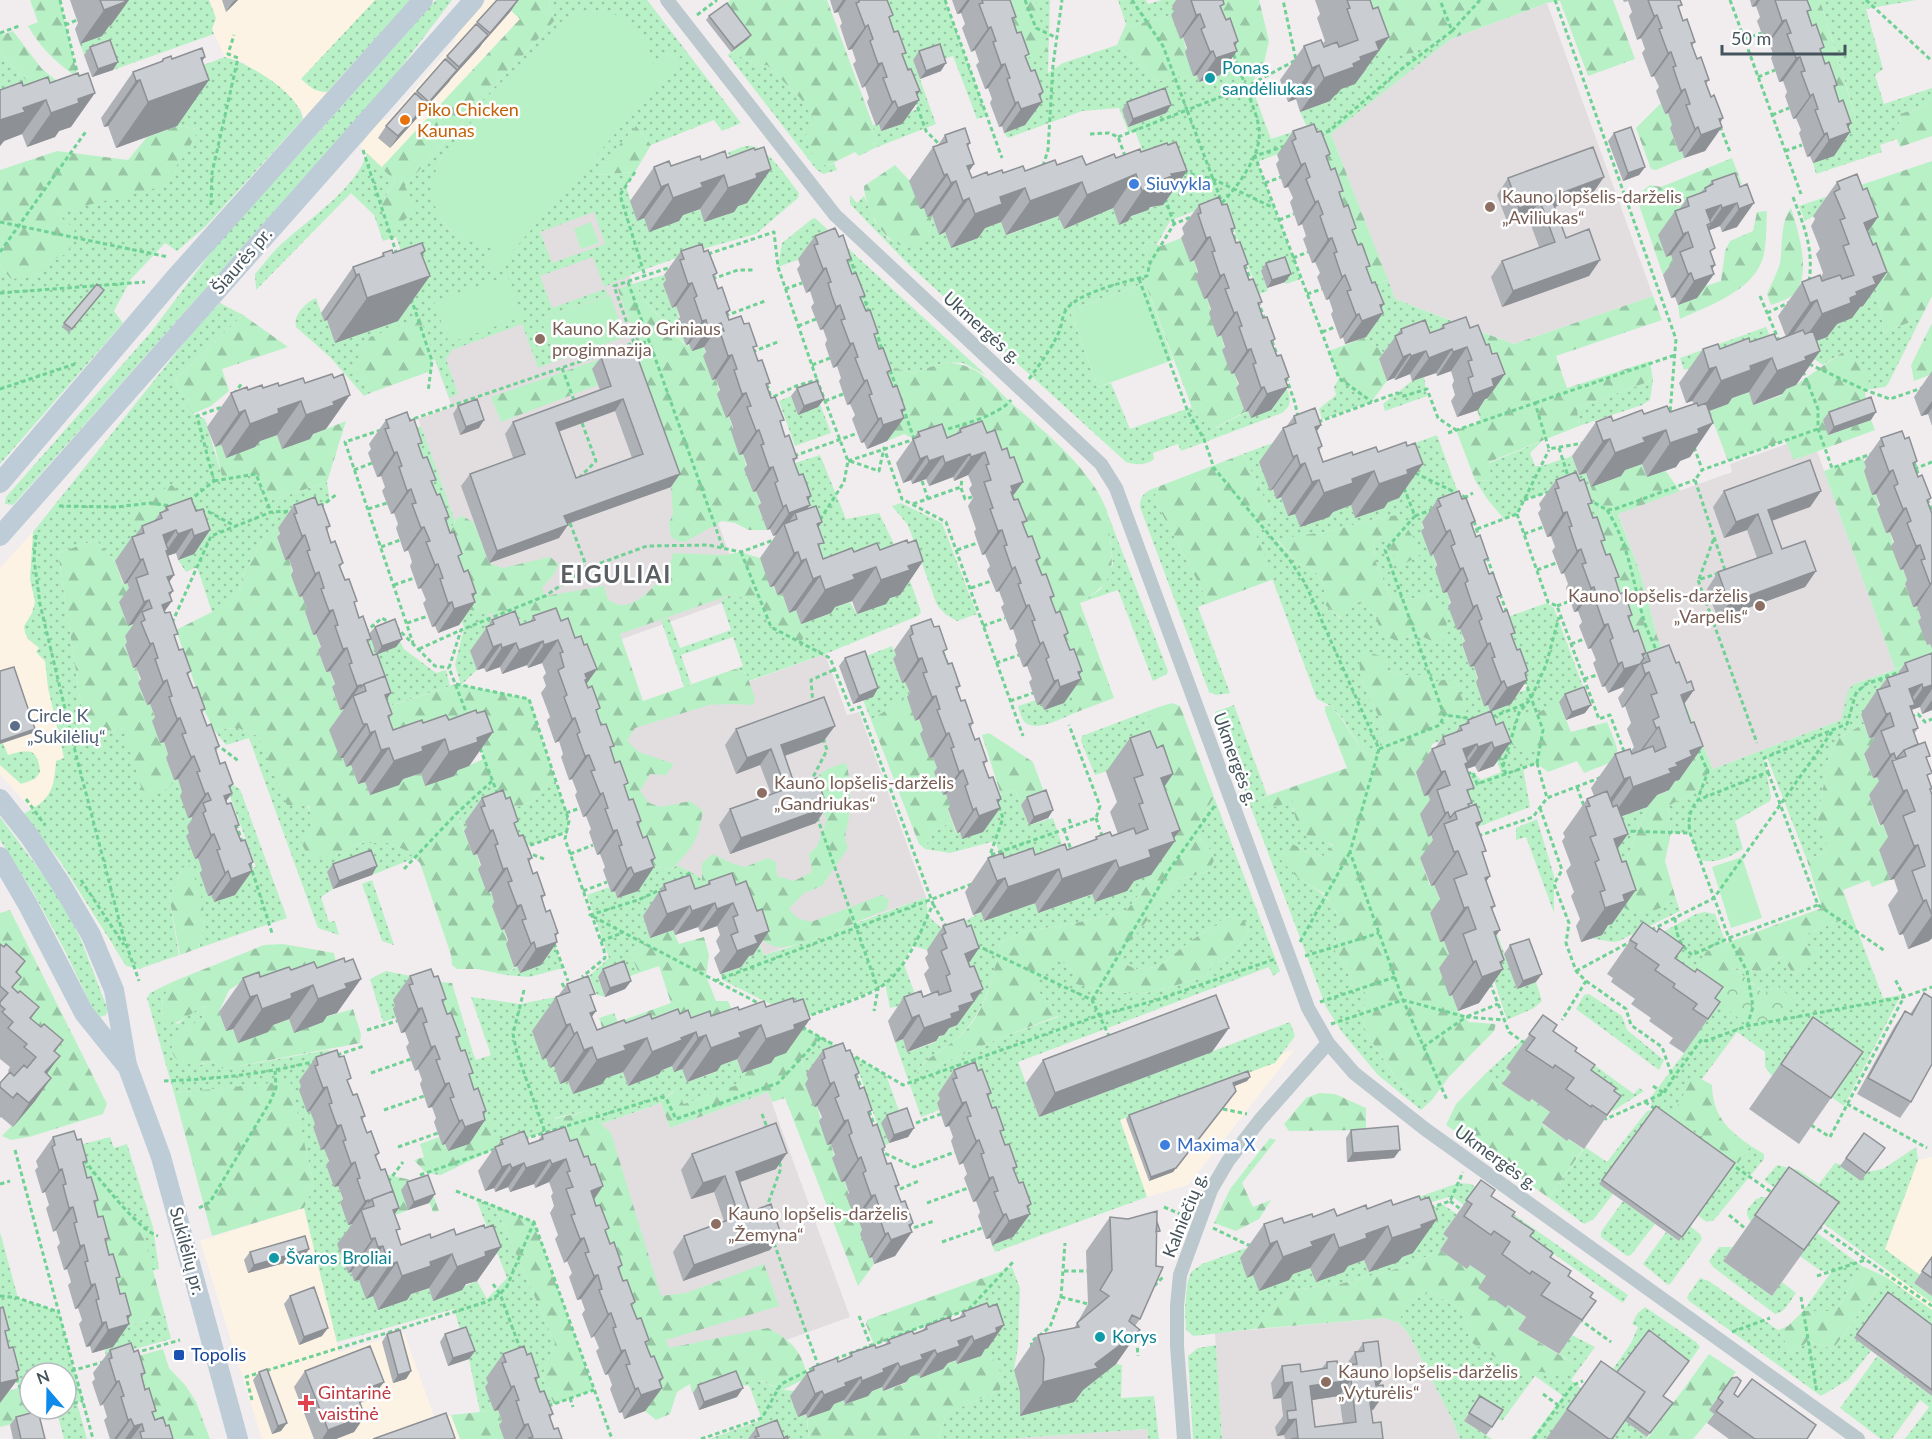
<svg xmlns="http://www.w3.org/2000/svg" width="1932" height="1439" font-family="Lato,sans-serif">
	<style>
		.commercial { fill: #fdf3e5 }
		.education { fill: #e2dee0 }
		.grass { fill: url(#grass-dots); fill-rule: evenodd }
		.forest { fill: url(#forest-firs) }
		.park { fill: url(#park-crowns) }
		.pitch { fill: #b9f1c7 }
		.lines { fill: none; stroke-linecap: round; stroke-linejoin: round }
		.path { stroke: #6fd194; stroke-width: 3; stroke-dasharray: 4.5 3; stroke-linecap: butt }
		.street { stroke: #bbc8ce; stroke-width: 14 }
		.secondary { stroke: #bdccd6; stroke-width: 20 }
		.wall { fill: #aeb1b5; fill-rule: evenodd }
		.shaded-wall { fill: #8d9094 }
		.building { fill: #caced3; stroke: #8d9094; stroke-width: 1.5; fill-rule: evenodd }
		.culture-dot { fill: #0f9aa8; stroke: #fff; stroke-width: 2 }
		.food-dot { fill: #e8710a; stroke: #fff; stroke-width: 2 }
		.shop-dot { fill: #3f7fe0; stroke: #fff; stroke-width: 2 }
		.education-dot { fill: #8d6e63; stroke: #fff; stroke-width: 2 }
		.service-dot { fill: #5c6f8a; stroke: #fff; stroke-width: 2 }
		.transit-dot { fill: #1a4fb4; stroke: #fff; stroke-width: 2 }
		.health-dot { fill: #e0444e; stroke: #fff; stroke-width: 2 }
		.labels { text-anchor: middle; stroke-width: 5; stroke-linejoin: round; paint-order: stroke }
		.culture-label { font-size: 18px; fill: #0d838f; stroke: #fff; text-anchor: start }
		.food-label { font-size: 18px; fill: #c56008; stroke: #fff; text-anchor: start }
		.shop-label { font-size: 18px; fill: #366cbe; stroke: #fff; text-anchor: start }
		.education-label { font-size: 18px; fill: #785e54; stroke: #fff; text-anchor: start }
		.street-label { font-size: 18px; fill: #45545c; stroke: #fff }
		.service-label { font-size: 18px; fill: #4e5e75; stroke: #fff; text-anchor: start }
		.transit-label { font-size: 18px; fill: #164399; stroke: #fff; text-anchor: start }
		.health-label { font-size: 18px; fill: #be3a42; stroke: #fff; text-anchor: start }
		.district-label { font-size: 24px; font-weight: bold; letter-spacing: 1.5px; fill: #5a5f63; stroke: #fff }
	</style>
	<defs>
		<pattern id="grass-dots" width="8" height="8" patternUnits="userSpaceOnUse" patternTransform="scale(1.5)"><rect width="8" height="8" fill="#b9f1c7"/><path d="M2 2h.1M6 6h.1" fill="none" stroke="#98c6a5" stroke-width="1.8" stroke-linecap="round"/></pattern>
		<pattern id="forest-firs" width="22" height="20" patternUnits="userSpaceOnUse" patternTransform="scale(1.5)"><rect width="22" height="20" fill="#b9f1c7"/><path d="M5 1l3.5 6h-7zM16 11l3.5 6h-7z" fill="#98c6a5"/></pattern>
		<pattern id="park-crowns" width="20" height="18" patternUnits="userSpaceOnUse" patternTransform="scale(1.5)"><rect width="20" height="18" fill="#b9f1c7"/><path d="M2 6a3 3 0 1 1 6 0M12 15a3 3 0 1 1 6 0" fill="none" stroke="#98c6a5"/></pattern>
	</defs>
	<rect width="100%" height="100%" fill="#f1edee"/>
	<!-- commercial -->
	<path class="commercial" d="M209,0H410L303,119L302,110L242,61L225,57L212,29L216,18Z
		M486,0H499L520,19L381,168L360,147L378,121L390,118L454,43L459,30Z
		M33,532L30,579L114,949L60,861L23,814L31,809L0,774V568Z
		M1295,1049L1188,1185L1147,1197L1118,1114Z
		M1932,1157V1310L1886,1277L1885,1250L1918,1160Z
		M304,1208L339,1352L404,1333L436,1422L451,1415L460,1439H262L200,1241Z"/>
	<!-- education -->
	<path class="education" d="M573,0H647L693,60L593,175L744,595L578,655L494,630L418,419L452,407L413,299Z
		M1547,3L1653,296L1514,344L1395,299L1331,134L1451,39Z
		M1787,444L1794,460L1817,451L1895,669L1854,684L1841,720L1713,769L1657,636L1641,575L1618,513L1732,472L1730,464Z
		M825,654L847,715L859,712L926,897L764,955L744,899L658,856L613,731Z
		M768,1092L850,1317L672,1381L582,1131L661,1103L670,1128Z
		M1384,1318L1399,1323L1408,1333L1452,1419L1460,1439H1222L1215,1333Z
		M1147,1429L1148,1439H1007Z"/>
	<!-- grass -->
	<path class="grass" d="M102,0H209L216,18L212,29L214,34L113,70L105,49L84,55L80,44L101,36Z
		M375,0H410L327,92C315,92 310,87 301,79Z
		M436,0H452L396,74L13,505L5,504L6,497L151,332L224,235L311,141Z
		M548,0H647L741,123L722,131L714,120L651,145L636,126L594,175L635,172L626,186L637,220L644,218L677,217L700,209L704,222L740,181L728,153C735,150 744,145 751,146C767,146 789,181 799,193L798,198L756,234L699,250L643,270L604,287L593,257L540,276L552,308L605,289L608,295L541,319L556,361L538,368L522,324L452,350L446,359L458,394L449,398L420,318L351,368L370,393L364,396L331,358L296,327C293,315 305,303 316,298L324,321L327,320L336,343L408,271L396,237L383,241L374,215L351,193L256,290L255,274C265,263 274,249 286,240C312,217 357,187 367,153L395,180L381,205L389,230L414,212L405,186L555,20ZM667,53L678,62L485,261L499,245C487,243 469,243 458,236C430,219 428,181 443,154L653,69ZM594,212L605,244L552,263L540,232Z
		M877,0H945L987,116L977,119L953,56L937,61L913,60L936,124L875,148L873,125L879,124L882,131L902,124L899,116L918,109Z
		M1035,0H1050L1048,73L1063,63L1117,45L1158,81L1197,75L1200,82L1239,68L1264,63L1251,85L1271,139L1307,127L1300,112L1330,101L1354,42L1413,53L1439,38L1451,39L1331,134L1257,162L1301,279L1286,284L1279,265L1261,272L1268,291L1259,294L1226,209L1216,202L1170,221L1157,244L1148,241L1143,247L1150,263L1145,283L1070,311L1098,387L1111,383L1130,429L1192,407L1194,413L1216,428L1248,411L1251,418L1270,395L1287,389C1291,400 1292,405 1282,413L1181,451L1178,444L1153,453L1154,459C1146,466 1136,465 1126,462L909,265L850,204V195L857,203L864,196L875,221L888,239L907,247L929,235L932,215L939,234L945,232L951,248L978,238L976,231L1001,222L1007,235L1058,216L1064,229L1113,208L1119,224L1127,218L1148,210L1147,208L1163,205L1135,131L1129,133L1119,108L1082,111L1008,138L1004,133L1025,125L1004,55L1047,51Z
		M1118,0H1146L1148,4L1162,0H1183L1175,14L1130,26L1126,24Z
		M1798,0L1856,118L1820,0H1916L1866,9L1883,69L1875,75L1884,104L1932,88V103L1900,114L1897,139L1880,145L1882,152L1816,174L1813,163Z
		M731,52L759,66L767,65L800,98L815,120L827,166L834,163L837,170L823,174L816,169L728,55Z
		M0,53L40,95L0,104Z
		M225,57C249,63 299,93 303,119L206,226L177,251L165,243L131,279L114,311L123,323L0,464V266L11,279L33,275L46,262L59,216L199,129L177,126L166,79Z
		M1858,186L1884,332L1921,318L1888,384L1885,387L1865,390L1847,349L1823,365L1798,348L1827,337C1834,321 1847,312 1863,306L1814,216L1805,221L1799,206Z
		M815,218L986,375L963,363L946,362L912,373L884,365L819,252L778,267L782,243L812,219Z
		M664,275L667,283L664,285L672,307L676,306L686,345L643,299L635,283Z
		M1388,280L1395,299L1468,327L1384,353L1366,337L1350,291Z
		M220,303L243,315L175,380L193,414L205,419L223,479L256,474L267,502L327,482L330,502L321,505L326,519L266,534L245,570L239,591L219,613L212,612L197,567L186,572L178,560L193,554L186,533L115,561L96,540L58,553L86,738L123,728L169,788L174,780L178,779L194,824L190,835L195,859L198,858L215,902L233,875L256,867L224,780L240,789L287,918L199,948L205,919L182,868L176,885L169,896L179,955L139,969L126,966L60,861L23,814C50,800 54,791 56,761L64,758L48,688L45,661L36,652L39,648L28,639L25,633L24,626L32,613L35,602L30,579L33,532L196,328Z
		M1766,327L1772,340L1769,343L1684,370L1680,358Z
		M1424,377L1427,396L1385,411L1383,404L1412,381Z
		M1339,378L1371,402L1322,419L1319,409L1336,395L1334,387Z
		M1653,380L1650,400L1642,405L1579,426L1577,408Z
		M814,388L831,433L795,446L779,401L791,396L798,414L817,407Z
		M421,426L455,521L447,538L469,610L488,613L495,630L525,619L542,623L555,633L569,655L589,674L594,691L589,712L633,838L654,867L672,869L677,865L702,878L706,890C738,900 753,925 764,955L809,941L926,897L928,916L946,932L981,912L984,921L1035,903L1039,913L1092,894L1095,902L1127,891L1125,884L1151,875L1149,867L1156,864L1138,812L1149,807L1140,780L1133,782L1126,765L1095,775L1081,741L1082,736L1156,708L1147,719L1145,734L1144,758L1167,817L1162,865L1126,911L1075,923L1021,932L1000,943C993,980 986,1010 958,1038C944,1051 924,1056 917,1074L1003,1037L1058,1017L1054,1008L1037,990V974L1059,957L1073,972L1077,984C1100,990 1127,996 1151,992C1170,988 1188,981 1206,976L1211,966L1231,955L1249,932L1244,920L1228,916L1192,940L1158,967L1136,969L1115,960L1179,880L1209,871L1214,860L1211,851L1195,831L1214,797L1280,971L1273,976L1269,967L1018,1062L1039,1117L1290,1022L1295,1036L1275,1063L1120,1120L1147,1197L995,1252L992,1245L1013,1237L1010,1230L1014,1228L1006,1206L1002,1207L997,1192L1000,1190L993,1168L988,1169L983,1155L987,1153L979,1131L975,1132L970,1118L974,1116L966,1093L961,1094L958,1086L938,1093L941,1101L937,1103L939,1110L921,1117L895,1042L903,1039L908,1052L936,1042L935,1038L944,1035L942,1030L957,1025L955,1017L966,1013L958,990L953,991L948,977L963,972L954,949L950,950L947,943L927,950L913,946L903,962L918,1002L890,1008L885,983L878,989L801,1019L724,981L720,974L741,967L739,960L753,955L745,933L740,935L730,905L719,908L715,896L693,904L694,908L679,913L673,899L648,908L650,913L643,916L650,938L648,945L629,951L639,973L622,979L618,970L598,977L605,997L597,995L589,976L609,958L587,895L609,887L611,892L615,891L617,898L637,891L635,883L639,882L631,860L627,861L621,846L625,844L617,823L613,824L607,808L611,807L603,785L599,786L593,771L597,769L589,747L585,749L579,733L583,732L576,710L571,711L568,703L570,702L568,697L580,693L571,668L567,669L564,660L559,661L552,642L544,644L539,632L517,640L518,644L504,649L498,635L476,643L477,648L470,651L477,670L461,685L455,665L464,628L452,594L448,595L442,579L446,578L438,556L434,557L428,542L432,540L424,518L420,519L415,505L419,503L411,481L407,482L402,468L406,466L397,443L393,445L390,436Z
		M1437,435L1459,495L1465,497L1467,504L1422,523L1430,555L1433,554L1444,593L1447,592L1457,630L1460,629L1465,643L1462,645L1470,667L1474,666L1485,706L1488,705L1490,711L1508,696L1528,689L1504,624L1510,616L1547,603L1554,608L1585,692L1537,713L1540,747L1537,763L1523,768L1530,807L1475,828L1456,776L1473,772L1481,780L1501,772L1483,725L1432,744L1442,719L1462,717L1433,682L1420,675H1403L1388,671L1361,679L1384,728L1377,757L1363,751L1342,718L1331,706L1317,699L1254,530L1272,514L1243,454L1289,437L1270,491L1273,490L1276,499L1281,497L1288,516L1295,514L1328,513L1351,505L1356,518L1390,452ZM1382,517V536L1373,543L1376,563L1392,600H1404L1434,594L1439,605L1436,643L1416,634L1398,641L1379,627L1375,615L1358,601L1341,619L1324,604V585L1316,572L1297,563L1277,540L1331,531Z
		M1542,441L1530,453L1535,466H1542L1572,456L1579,475L1586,473L1600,512L1580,540L1556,490L1524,500L1517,514L1504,519L1488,500L1475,480L1491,481L1489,463Z
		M820,455L846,519L879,513L895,546L821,566L816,525L795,463Z
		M1160,486L1155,496L1158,506L1209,603L1198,607L1230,693L1216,695L1209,692L1140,507C1139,494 1148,490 1160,486Z
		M901,503L942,523L977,614L957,621L945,614L937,605L908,525L892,506Z
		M1107,512L1168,671L1167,674L1153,681L1118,590L1080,603L1101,589L1113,564Z
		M904,563L921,612L918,616L825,654L749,681L746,673L735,669L743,666L733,637L681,655L691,684L684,687L661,620L669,618L680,648L731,630L721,600L733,594L762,605L771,627L806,633L801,624L829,609L850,602L857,614L900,594L890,566Z
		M395,632L404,649L436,673L446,670L450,686L389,706L365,640Z
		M892,646L897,658L893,660L902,683L905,682L911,696L871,720L863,700L859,659Z
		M1919,661L1861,714L1864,724L1840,737L1828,760L1817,822L1827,842L1828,851L1807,860L1767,757L1764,759L1771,797L1770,801L1735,821L1743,849C1729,857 1717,864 1700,860L1690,833H1671L1668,806L1703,787L1708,772L1713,769L1841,720L1848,690L1854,684Z
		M1065,694H1071L1077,712C1064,717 1033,735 1023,720C1021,716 1019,710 1018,706L1036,700L1037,705L1041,703L1044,710L1064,703Z
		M1234,705L1267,795L1258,799L1293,800V811L1308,835L1324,840L1333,846L1324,856L1313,854L1299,847V879C1318,890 1337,900 1339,925C1339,932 1335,941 1334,949L1349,973L1353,986L1365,990L1364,1030L1396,1078L1417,1098L1431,1101L1421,1110L1378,1075L1342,1032L1326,1007L1215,712Z
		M238,728L258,736C268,758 314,802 312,822C311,829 305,838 302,844L336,854L362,843H389L407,851L415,858L372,875L327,872L333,889L321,897L329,922L335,921L339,935L318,928L249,738L226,745L214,730Z
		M3,743L8,755C27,750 38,746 40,772L35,779L21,784L0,765V744Z
		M554,777L569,821L567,832L518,849L468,830L464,831L457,813L492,781L504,812L531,802Z
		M1015,790L1029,825L1053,818L1064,850L998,864L999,852L995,841L950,853L925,849L931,834L952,821L956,833L960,832L963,839L995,797Z
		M1647,807L1614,893C1625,922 1657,913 1676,899L1680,911L1619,941L1612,942L1591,938L1609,821Z
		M0,817L50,884L68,914L81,940L108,1010L106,1015L100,1017L96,1015L64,949L33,892L0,840Z
		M1537,819L1554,876V913L1526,837L1516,840V828Z
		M372,880L394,945L382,941L362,884Z
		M1705,912L1715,914L1726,943L1706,952L1765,994L1734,968L1764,972L1782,956L1794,976L1822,949L1805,945L1804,939L1807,934L1852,916L1883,998L1901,995L1844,1106L1782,1063L1772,1076L1765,1067V1052L1737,1032L1702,1079L1694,1076L1738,1162L1751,1146L1764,1154V1159L1714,1220L1707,1222L1697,1215L1600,1183L1613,1194L1594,1219L1584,1224L1549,1198L1585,1147L1607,1162L1647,1111L1652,1110L1651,1097L1684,1053L1619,956L1696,914Z
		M1495,928L1517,989L1536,982L1542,1001L1534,1008L1507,1020L1490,968Z
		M554,943L563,968L529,977L506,975L517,966L520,973Z
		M386,971L440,982L396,1008V1018L383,1022L370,979Z
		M172,982L163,998L161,1015L178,1024L194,1010L206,1006L202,1018L173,1039L200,1065L212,1061L223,1069L328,1050L340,1054L341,1062L310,1111L316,1126L313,1128L321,1149H324L329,1163L326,1165L334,1187L338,1186L343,1201L340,1203L348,1224H352L351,1272L354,1281L359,1280L373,1296L378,1310L407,1300L406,1296L429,1288L433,1300L477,1281L487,1299L507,1278L476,1199L495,1206L555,1343L542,1376L554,1404L542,1408L489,1386L494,1411L480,1412L469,1359L454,1309L337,1342L304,1208L314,1185L290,1082L174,1093L147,998L150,993Z
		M1589,994L1622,1016L1627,1030L1664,1060L1659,1070L1576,1009L1584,995Z
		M561,996L542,1059L546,1058L568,1081L573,1094L600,1080L623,1072L628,1086L672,1066L682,1069L687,1082L716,1072L715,1067L737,1059L742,1073L741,1084L684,1104L673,1091L661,1103L601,1124L587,1111L554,1118L555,1129L498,1147L467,1127L443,1059L473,1053L476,1060L491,1055L471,997L520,1004Z
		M1540,1032L1556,1037L1634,1094L1639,1088L1644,1091L1613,1111L1579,1091L1506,1068L1511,1072L1502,1084L1486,1073L1521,1041Z
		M821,1037L886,1075L901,1116L882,1123L889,1143L885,1146L859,1072L836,1079L806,1074L801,1058Z
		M110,1137L114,1148L127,1144L153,1227L159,1269L152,1271L140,1223L65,1162L72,1147Z
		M1916,1147L1918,1160L1885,1249L1920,1275L1914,1283L1932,1296V1303L1764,1180L1777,1165L1798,1170L1819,1184L1835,1163L1867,1172L1883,1169Z
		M1458,1183L1471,1184L1628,1295L1623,1303L1554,1254L1540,1273L1514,1245L1452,1196L1360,1224L1349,1222Z
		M1762,1197H1768L1862,1266L1836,1311H1803L1832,1271H1821L1751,1222L1747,1215V1210L1756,1199Z
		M1623,1201L1655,1224L1631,1255L1627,1256L1601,1237V1232Z
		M1442,1204L1457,1214L1443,1234L1448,1238L1440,1250L1407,1266L1340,1284L1293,1290L1273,1306L1254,1329L1194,1336L1186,1330L1185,1310L1187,1284L1191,1272L1202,1264L1246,1248L1249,1255L1247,1278L1253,1275L1287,1276L1310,1268L1316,1282L1342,1268L1364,1260L1369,1272L1401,1219Z
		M1690,1226L1700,1234L1702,1239L1671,1283L1668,1285L1643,1264L1666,1232L1679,1241Z
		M0,1232L18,1298L59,1312L74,1370L64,1373H30V1384L19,1388L0,1318Z
		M1719,1247H1733L1723,1261L1772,1296L1782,1282L1796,1293C1790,1301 1785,1313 1775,1314L1713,1267L1709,1261Z
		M1012,1267L1020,1288L1018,1347L1014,1369L1072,1398L1116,1364L1122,1365L1121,1398L1154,1396L1159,1439H1148L1147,1429L1007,1439H939L946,1414L1000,1390L993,1359L981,1356L979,1351L988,1348L980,1328L969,1309L1005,1270Z
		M1886,1277L1932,1310V1331L1854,1338L1871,1351L1848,1380L1821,1396L1689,1301L1687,1297L1700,1278L1709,1281L1778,1330L1793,1354L1808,1341L1833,1349Z
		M1430,1292L1462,1310L1472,1343L1531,1370L1574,1364L1559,1354L1572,1335L1595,1347L1571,1380L1593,1398L1631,1343L1638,1327L1632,1324L1637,1314L1645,1307L1696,1342L1700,1347L1687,1365L1646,1335L1597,1400L1647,1437V1439H1531L1563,1396L1535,1376L1502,1421L1474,1405L1464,1421L1492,1439H1460L1452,1419L1408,1333L1399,1323L1404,1304Z
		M165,1315L171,1339L106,1357L105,1350L112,1347V1330Z
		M1216,1345L1222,1439H1193L1188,1356L1198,1348Z
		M1877,1356L1932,1396V1439H1905L1929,1407L1920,1400L1892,1439H1881L1840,1408Z
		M752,1378L783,1390L796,1391L798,1417L806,1414L809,1439H709L762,1420L749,1385L734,1387L731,1379Z
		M77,1403L87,1439H64L56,1409H66V1405Z"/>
	<!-- forest -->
	<path class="forest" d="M30,0H60L78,78C56,62 42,50 28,26L38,22Z
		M513,0H548L555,20L405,186L415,212L389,231L381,205L395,180L381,168L520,19L505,5Z
		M730,0H827L873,125L875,148L859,156L855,152L827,166L816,162L805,137L814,120L800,98L767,65L759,66L731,52L748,39L724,7Z
		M985,0H1035L1048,51L1028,58L1004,55Z
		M1221,0H1259L1269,41L1264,63L1239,68L1219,14Z
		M1362,0H1613L1635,59L1588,76L1560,1L1547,3L1451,39L1439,38L1413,53L1383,56L1373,36Z
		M1798,0H1820L1856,119L1844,127Z
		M1171,15L1180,38L1183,37L1193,76L1158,81L1117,45L1126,24L1130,26Z
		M0,31L2,35L13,31L42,69L67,89L40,95L0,53Z
		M1661,103L1665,114L1668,113L1673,127L1670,129L1679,152L1682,151L1684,158L1656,170L1651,169L1636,128Z
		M1932,103V136L1900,147L1897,139L1900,114Z
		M177,126L199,129L185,155L160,187L72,209L59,216L75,229L69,253L46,262L33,276L11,279L0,266V170L57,151L128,160L147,137Z
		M636,126L651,145L635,172L593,175Z
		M1331,134L1388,280L1353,290L1298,147Z
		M1732,158L1742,184L1718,196L1659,235L1666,257L1671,255L1676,270L1663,275L1636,196L1650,185L1661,187Z
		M1932,161V296L1921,318L1884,332L1858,186Z
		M895,165L910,181L924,208L932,215L929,235C926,238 922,242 918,244C890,259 864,207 864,186Z
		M1791,208C1798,230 1813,276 1793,295C1787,300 1778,302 1771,305L1767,294C1771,284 1777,274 1780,263C1783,245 1780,222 1791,208Z
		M1767,211C1766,226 1767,244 1763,258C1753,291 1708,306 1680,319L1678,305L1697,298L1694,290L1721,281L1725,251L1730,241L1753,231L1757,212Z
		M1181,238L1190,261L1194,260L1204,299L1207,298L1218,336L1221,335L1231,373H1234L1239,387L1236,388L1245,412L1215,428L1208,426L1194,413L1145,283L1150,263L1143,247L1148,241L1161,246Z
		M635,283L643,299L685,345L704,347L712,380L716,379L726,417L729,416L740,455L743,454L753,492L756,491L761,505L758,507L767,530H749L735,523L722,521L685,542L678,541L671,537L669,523L673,513L671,487L593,369L598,385L501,422L491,397L638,346L618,289Z
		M1653,296L1662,320L1556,356L1567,388L1650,361L1653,380L1577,408L1579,426L1489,462L1492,481L1475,480L1456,430L1481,422L1475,403L1468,327L1514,344Z
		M243,315L288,347L222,369L229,391L211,406L193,414L175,380Z
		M420,318L435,360L432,361L431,371L370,393L351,369L370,337Z
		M1932,323V374L1914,381L1911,365Z
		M1366,337L1384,353L1379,360L1387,381L1371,402L1339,378L1329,351Z
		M1847,349L1872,373L1865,390L1866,405L1828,435L1871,420L1875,430L1794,460L1785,440L1728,461L1709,411L1727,404L1726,400L1749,392L1754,405L1782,395L1781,391L1796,385Z
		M946,362C985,366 990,385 1017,408C1048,434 1093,472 1107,511C1109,520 1109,530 1110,539C1115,575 1111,583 1080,603L1114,698L1077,712L1071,694H1065L997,481L904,434L887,441L885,433L884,365L912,373Z
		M346,421L327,482L267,502L256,474L223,480L215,447L221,444L226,458L254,443L277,435L283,449L309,436Z
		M1243,454L1272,514L1254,530L1274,579L1209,603L1158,506L1155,496L1160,486Z
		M1863,457L1873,495L1876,494L1886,533L1890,532L1900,570L1903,569L1908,583L1905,584L1913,607L1917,606L1932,649V660L1919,661L1895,669L1824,471Z
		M1642,464L1647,477L1665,470L1680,491L1618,514L1641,575L1657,636L1713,769L1708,772L1703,787L1668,806L1671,833L1665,861L1676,899C1657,913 1625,923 1614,893L1647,807L1645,803L1653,797L1668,791L1580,540L1600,512L1591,487L1619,472Z
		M172,485L187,501L145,528L129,521L132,505Z
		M1399,515L1423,553L1401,566L1382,536L1373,543L1376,563L1392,600H1404L1434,594C1442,610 1451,620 1445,639L1436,643L1416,634L1398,641L1387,637L1379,627L1375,615L1358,601L1342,619L1324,604V585L1316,572L1297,563L1277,539L1331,531L1382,517Z
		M463,516L474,523L489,563L502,568L550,557L559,564L554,574L542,588L545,596L604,586L608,600C611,601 617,605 621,605C641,607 671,571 673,553L724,555L741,552L760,558L777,595L782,593L789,613L796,610L806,633L801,642L771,627L762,605L733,594L620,634L643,701L735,669L746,673L755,698L753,705L732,704L709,705L635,728L627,741L639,752L674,764L666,775L650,774L640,791L649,803L661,807L690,801L703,811C697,843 694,846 672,869L654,867L633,838L589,712L594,692L589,674L542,623L469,610L447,538L457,518Z
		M278,528L280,536L277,538L285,560L289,559L299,597L302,596L308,611L305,613L313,635L316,634L321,649L318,650L326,672L330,671L335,686L332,688L340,710L344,709L343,758L351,765L358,784L365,782L370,795L398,781L421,773L426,786L453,772L484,759L471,724L384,744V708L456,684L529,699L554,777L531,802L504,812L492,782L457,814L473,855L477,854L487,893L491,891L501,930L504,929L514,967L506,975L477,969H457L452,965L451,955L420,863L407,851L389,843H362L336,854L310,860L302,844L312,823L309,806L287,805L258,736L238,728L214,730L203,708L176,630L212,612H219L239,591L245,570L266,534Z
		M96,540L115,561L123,584L127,583L132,597L128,625L133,624L135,632L128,644L125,646L133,668L136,667L147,705L150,704L169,757L166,758L174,780L169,788L145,799L123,728L86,738L58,553Z
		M1365,651L1384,657L1388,671L1403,675H1420L1433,682L1448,679L1457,686L1467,710L1462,717L1442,719L1426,761L1428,795L1433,809L1431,835L1435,845L1420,858L1430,886L1434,885L1443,908L1430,913L1440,942L1444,941L1452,963V995L1458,1011L1469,1022L1496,1024L1494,1031L1449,1077L1431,1101L1417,1098L1396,1078L1364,1030L1365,990L1353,986L1349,973L1334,949L1339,927L1336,911L1325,894L1299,879L1278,857L1282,850L1290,843L1313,854L1324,856L1333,845C1325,840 1317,840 1309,836C1296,829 1294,813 1292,800C1281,806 1266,813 1258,799L1347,768L1325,711V706H1331L1341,718L1363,751L1377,757L1384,728L1361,679L1359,660Z
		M907,697L916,721L919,719L924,733L921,734L929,758L933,757L951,808L948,810L952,821L931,834L925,849L919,844L871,720Z
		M1559,702L1571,732L1607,722C1624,763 1623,757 1584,773L1577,761L1548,772L1537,763L1540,747L1520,750L1510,743L1519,713H1537Z
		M1172,703L1180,706L1185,719L1214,797L1195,831L1211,851L1214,860L1209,871L1179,880L1116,960L1136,969L1158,967L1192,940L1228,916L1244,920L1249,932L1231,955L1211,966L1206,976C1188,981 1170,988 1151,992C1127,996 1100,990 1076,984L1073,972L1059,958L1037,975V990L1054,1008L1058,1016L1003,1037L917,1074C924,1058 940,1052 954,1041C985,1018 993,979 1000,943L1021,932L1075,923L1126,911L1162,865L1167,817L1145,734L1147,719L1156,708Z
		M1864,724L1869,738L1873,737L1878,750L1864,755L1873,778L1877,777L1882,790L1869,795L1879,825L1883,824L1891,845L1879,850L1890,880L1872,887L1869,880L1843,890L1852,916L1807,934L1804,939L1805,945L1823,949L1794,976L1782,956L1764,972L1734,968L1711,995L1695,974L1699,963L1706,952L1726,943L1822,908L1807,860L1828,851L1826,842L1817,822L1828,760L1840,737Z
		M989,733L1033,762L1046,797L1021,805L1015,790L1001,795L982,735Z
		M846,763C851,780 851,798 849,816C848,830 842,833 848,848L822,886L804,893L789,909L797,918L811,922L882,895L889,900L886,910C863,918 794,954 773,946C760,942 719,902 706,890L702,880V863L713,854L731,863L745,867L768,858L776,862L777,876L794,881L812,872L809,854L817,846L827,820L812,788C819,770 828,768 846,763Z
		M190,865L201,896L205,919L199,948L180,955L169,896L176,885L182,868Z
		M10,910L107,1104L103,1114L29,1137L11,1140L2,1136L35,1101L0,977V913Z
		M673,930L679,944L704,937L709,955L706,976L716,1001H728L735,1017L608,1045L599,1018L614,1013L618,1022L671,1003L659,966L639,973L629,951L647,945L650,938Z
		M283,944L334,953L338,972L246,979L229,990L219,1012L226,1031L233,1029L238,1042L267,1028L289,1019L294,1033L322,1018L353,1009L361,1034L360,1043L223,1069L212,1061C192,1068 166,1066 173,1038L202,1018L206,1006C192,1010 184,1023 169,1024L161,1015L163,998L172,982L264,945Z
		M440,982L452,983L473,1053L443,1059Z
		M793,1022L821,1037L801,1059L809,1082L814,1107L817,1106L828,1145L831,1144L841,1182L845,1181L855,1219L858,1218L874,1264L858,1286L785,1098L772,1102L768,1092L670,1128L661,1103L674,1091L684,1104L740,1084L742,1073L771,1063Z
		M1486,1073L1529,1102L1532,1099L1550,1112L1542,1124L1567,1141L1569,1139L1583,1149L1549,1198L1446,1125L1456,1104Z
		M1694,1075L1712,1085C1713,1116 1727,1129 1751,1146L1738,1163L1673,1114Z
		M290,1081L314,1185L304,1208L212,1236L174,1093Z
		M1319,1093L1335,1094L1366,1108V1130L1289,1131L1284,1124L1306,1098Z
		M587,1111L611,1133L661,1296L686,1293L764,1264L779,1306L666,1340L669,1348L768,1328C793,1342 800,1349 808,1377L783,1390C742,1371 733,1378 692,1393L690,1384L677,1392L670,1414L656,1420L645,1411L556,1141L554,1119Z
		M489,1119L498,1147L441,1175L426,1173L414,1160L424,1157L420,1144L439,1137L442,1145L445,1144L448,1151L468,1144L467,1127Z
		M1270,1138L1276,1140L1242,1183L1253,1207L1271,1200L1259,1219L1236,1231L1214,1223L1230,1189Z
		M64,1162L101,1181L140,1223L165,1315L112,1330Z
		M380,1173L429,1184L439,1211L433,1212L422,1183L408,1210L396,1215Z
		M495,1206L534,1222L594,1390L554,1404L542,1376L555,1343Z
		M1440,1250L1467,1269L1470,1265L1486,1276L1506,1307L1508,1305L1526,1317L1518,1329L1574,1364L1564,1376L1531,1370L1525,1375L1472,1343L1462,1310L1430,1292L1405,1304L1399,1323L1384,1318L1254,1329L1273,1306L1293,1290L1340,1284L1407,1266Z
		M1862,1266L1886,1277L1833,1349L1808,1341L1793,1354L1778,1330L1788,1326L1803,1311H1836Z
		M1005,1270L969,1309L874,1345L866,1324L867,1320Z
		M163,1349L169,1368L186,1386L196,1402L210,1439H137L124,1360Z
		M1709,1354L1736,1372L1709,1410L1714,1414L1693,1439H1647Z
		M981,1356L993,1359L1002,1375L1000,1390L946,1414L939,1439H809L807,1418L829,1410L828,1406L844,1400L846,1404L867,1396V1393L882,1387L884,1391L906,1383L905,1379L919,1373L920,1377L956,1360L958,1364Z
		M74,1370L83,1401L66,1405V1373H64Z
		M30,1384V1409H54L42,1412L32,1419L0,1427V1394Z
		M498,1410L503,1424L504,1439H460L451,1415Z"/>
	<!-- park -->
	<path class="park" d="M1734,968L1764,994L1774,983L1794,1000L1762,1038L1711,995Z"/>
	<!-- pitch -->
	<path class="pitch" d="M591,10C629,13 648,29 653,68L667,53L678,62L496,270L485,261L498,245C445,248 416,201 443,154L564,19L576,13Z
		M591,222L599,243L581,249L574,229Z
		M507,276L522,317L449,343L434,302Z
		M1145,283L1173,360L1098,387L1070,311Z
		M610,295L625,337L556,361L541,319Z
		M1742,857L1762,918L1731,928L1712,867Z"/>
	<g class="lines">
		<!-- path -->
		<path class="path" d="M60,0L78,76
			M945,0L1002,158
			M1025,0L1036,28L1057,38
			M1132,0L1163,46L1187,110L1246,87L1233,53
			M1555,0L1676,339L1670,413
			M1730,0L1801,194
			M1866,0L1932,61
			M697,15L717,0
			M65,25L77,20
			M1452,31L1480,0
			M0,33L19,26
			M1744,39L1762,33
			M1758,77L1775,70
			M915,100L926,131L941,146
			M1772,115L1789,108
			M1720,126L1730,152
			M1090,134L1109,133L1118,137L1125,156
			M1319,135L1329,131L1399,71L1452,31L1440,0
			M1118,137L1187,110L1224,208
			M1285,146L1255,156L1339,378L1372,402
			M363,150L397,255
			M1785,151L1802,145
			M1043,166L1048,150L1053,65L1062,0
			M635,172L620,195L645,276
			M1183,172L1213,179L1274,208
			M1265,183L1281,177
			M1793,197C1804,226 1814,249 1809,281
			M1165,198L1174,224
			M1222,203C1238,186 1263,153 1259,128C1257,115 1250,100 1246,87L1296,60L1283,0
			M211,205L212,173L238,58L228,54L234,35
			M1279,220L1294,214
			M0,222L168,257
			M1231,228L1237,244
			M0,252L87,130
			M708,254L774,232L778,267L817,380
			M850,257L856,276
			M1293,258L1308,252
			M1245,265L1251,281
			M712,279L738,270H754
			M1139,279L1188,412L1204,439L1214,468L1289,559L1305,583L1379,749L1440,725L1444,715
			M628,282L723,548
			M785,289L802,283
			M0,293L145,282
			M863,294L869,313
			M1307,294L1322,289
			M1760,296L1780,343
			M411,298L432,361L428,392
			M1258,301L1265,320
			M1767,313L1790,302
			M725,316L765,301
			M798,326L816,319
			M876,330L882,350
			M1322,332L1335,327
			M1272,341L1278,357
			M634,343L649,342
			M752,352L780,341
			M1809,364L1865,390L1890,399L1922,388
			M812,365L830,358
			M562,368L575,403
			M890,370L897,389
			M1803,371L1818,409V429L1832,468L1874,453
			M1286,377L1295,403L1298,417
			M1029,379C1040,364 1051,349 1059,332C1062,325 1062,316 1066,310C1078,292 1126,282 1147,276L1150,263L1174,224L1191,217
			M765,388L768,387L771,398
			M0,389L75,364
			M234,394L242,383
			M825,401L843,394
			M773,402L771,398L796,386L817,380L848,461L844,482L820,520
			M1535,403L1675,355
			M903,407L914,439
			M407,421L634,343L614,286L671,267
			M1318,422L1397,393L1404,396L1427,389L1438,418L1456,430
			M381,430L345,442L413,643
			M941,431C961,425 998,416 1011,400
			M1448,433L1535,403L1549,449L1583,443
			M1694,447L1702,469
			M1559,448L1569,479
			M794,456L858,433
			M848,461L915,439
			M850,461L879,471L884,448L902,499L946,522L1023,736
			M1914,462L1920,479
			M1914,469L1932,462
			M354,470L372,463
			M1415,473L1465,497L1466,500
			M579,478L596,461L582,423
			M214,481L256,474L271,512
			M922,481L928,499
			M961,488L965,499L972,497
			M1404,488L1415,516L1385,550L1444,715L1475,719
			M1464,498L1473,493
			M1588,499L1607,510L1615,509L1695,480
			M1927,499L1932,511
			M1524,500L1548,492
			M189,501L214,481L197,416L225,406
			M913,504L961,487L962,478
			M59,506L116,507L151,503L171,506
			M320,507L337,494
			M368,509L387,503
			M193,510L209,512L235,526
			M1607,510C1629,545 1632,578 1643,617C1646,629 1652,640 1657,652
			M1517,514L1548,602L1557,606L1599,719L1610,715L1625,754
			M1415,516L1433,509
			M1474,521L1479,537
			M570,523L587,568
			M1477,529L1517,514L1549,450
			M1524,534L1543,527
			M36,535L34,559L40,604L76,755L123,935L139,981
			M381,547L400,540
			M957,550L977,543
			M741,552L771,627L830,658L851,710L860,707L933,904C920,933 907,970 879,988C861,999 826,1009 806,1017
			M1487,557L1494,577
			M1537,570L1556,563
			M1725,570L1695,480L1702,470L1818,429
			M1719,573L1698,580L1757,743
			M1699,579L1714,538
			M394,585L414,578
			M971,588L991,581
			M1500,594L1507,613
			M1557,606L1570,601
			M172,623L211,536L271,512L293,511
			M407,623L428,616
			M983,626L1005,618
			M396,627L435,666L449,668
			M365,632L382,618L390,623
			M1571,644L1584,639
			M419,649L461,630
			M943,652L949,668
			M996,663L1019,655
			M1584,679L1597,675
			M456,684L529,699L569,821L565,839L604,950L605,958L582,977
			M1010,701L1033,693
			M813,705L811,680L836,669
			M468,717L449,668L461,630L545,596L587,568L647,546L708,545L741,552L776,539
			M1492,717L1525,704
			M1911,717L1918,714L1925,722L1932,719
			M216,744L240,762
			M480,748L498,795
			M1379,749L1350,852L1403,1000L1447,1100
			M1698,749L1708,772L1698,798
			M1499,756L1506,774
			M1537,763L1547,798
			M1503,766L1519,713L1531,698L1546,665L1559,617
			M1768,772L1818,905L1729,938L1690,833C1688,820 1689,810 1698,800L1768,772L1764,758L1847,724L1856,693L1866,684L1900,672
			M1467,774L1473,772L1477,784L1537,763L1543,730L1525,681
			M810,783L827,750L823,737
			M1577,787L1584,806
			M26,799L45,825
			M1540,808L1562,870L1554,884L1569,923L1566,943L1576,971L1586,981L1562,1020
			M566,813L580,808
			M817,817L878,989L874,1011
			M1096,818L1103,839
			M1069,819L1072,827
			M236,824L243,844
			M1064,829L1072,853
			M1623,831L1690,833
			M1478,836L1533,817L1547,798L1602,777
			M523,848L567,832
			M526,852L544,859
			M570,854L593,845
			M991,855L1096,818L1100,806L1069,725
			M992,860L990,855L1003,818L999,807
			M250,864L272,933
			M404,869L457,813L492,781
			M680,879L691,872
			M81,880L124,945
			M664,888L638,900L590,915L760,1004
			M583,891L607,882
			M933,904L947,928
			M1818,905L1885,951
			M1675,918C1676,934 1679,944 1692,955L1729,938L1747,971L1753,1007L1747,1026
			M1651,930L1714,898L1834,729
			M601,941L622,933
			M1300,942L1350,852
			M554,943L568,981
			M976,945L1092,1000L1110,1038
			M1305,956L1379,933
			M1576,971L1630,942
			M715,981L972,884
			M1586,981L1626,1009L1631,1025L1662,1047L1673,1078L1702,1039L1706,1041L1747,1026L1904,997L1932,987
			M562,983L565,989
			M1490,983L1509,1032L1526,1044
			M524,990L513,1034L517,1053L545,1132
			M1092,1000L1169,870L1216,804
			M1320,1002L1395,977
			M1331,1024L1403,1000L1466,1017L1498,1004
			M802,1027L838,1047
			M367,1030L397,1021
			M1423,1047L1466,1017L1504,1020
			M849,1053L903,1085L1100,1015L1154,1001L1275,959
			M337,1055L364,1046
			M371,1073L411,1059
			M856,1074L862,1090
			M164,1081C216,1079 265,1074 316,1061
			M1653,1086L1664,1093
			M1645,1102L1657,1110
			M1847,1104L1927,1148
			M1223,1109L1247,1114
			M384,1110L424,1096
			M869,1111L875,1127
			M762,1114L768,1130
			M1603,1117L1606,1119L1664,1093L1673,1078
			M916,1123L941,1114
			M1811,1125L1830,1137L1904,997L1895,979
			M524,1139L661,1097L666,1098L676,1119L778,1083L821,1037
			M398,1147L438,1133
			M882,1147L884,1153L914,1167L955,1152
			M15,1150L93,1439
			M84,1160C98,1177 139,1231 158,1236
			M1730,1163L1774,1194
			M420,1175L495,1149
			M388,1182L403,1162
			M0,1184L10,1181
			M456,1191L534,1222L612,1439
			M893,1192L919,1181
			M1450,1201L1463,1211
			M927,1203L968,1188
			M1164,1207L1187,1217
			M199,1208L210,1202L270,1102L276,1088L275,1071
			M1430,1208L1450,1201L1463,1172
			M766,1209L781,1168L779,1161
			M1729,1215L1746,1229
			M1818,1226L1932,1306
			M1213,1228L1248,1245H1253
			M907,1230L934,1221
			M942,1242L982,1228
			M774,1243L818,1365
			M1064,1271H1087
			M1817,1276L1865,1260
			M493,1284L500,1294L521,1351
			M1154,1286L1164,1276
			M0,1296L18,1298L59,1312
			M1061,1297L1088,1304
			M1801,1297L1817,1393
			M859,1316L871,1346
			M1579,1319L1611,1342
			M1732,1332L1770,1318
			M1136,1333L1138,1356
			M1032,1347L1031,1342L1050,1327L1061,1297L1065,1243
			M135,1353L180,1340
			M835,1359L969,1309L1014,1261
			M64,1373L103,1362
			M16,1378L26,1402L30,1405
			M19,1388L30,1384
			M1543,1394L1558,1405
			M570,1398L573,1407
			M252,1400L246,1377L486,1302L500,1294L507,1286L534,1222
			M66,1405L83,1401
			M548,1406L594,1390
			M37,1409L42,1412L54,1409
			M701,1439L762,1418L781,1384L815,1367
			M1534,1439L1573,1385L1583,1381"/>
		<!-- street -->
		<path class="street" d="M667,0L835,215L1101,464L1116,488L1308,1008L1328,1043L1354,1073L1425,1129L1858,1439
			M1184,1439L1177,1346V1306L1180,1275L1211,1190L1228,1161L1260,1120L1328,1043"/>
		<!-- secondary -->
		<path class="secondary" d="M0,483L174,279L423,0
			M0,536L474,0
			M0,799L30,837L61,884L91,935L114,990L127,1065L161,1157L238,1439
			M0,857L28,905L84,1013L125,1064"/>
	</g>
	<!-- wall -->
	<path class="wall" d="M70,0H129L111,25L109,26L102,36L80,44L75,29L78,23Z
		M222,0H238L226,12Z
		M497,0H518L510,12L390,148L378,138L386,126Z
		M830,0H887L890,20L908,70L920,91L917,95L919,100L902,124L881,131L879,124L876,126L867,102L869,98L865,86L862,88L853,64L856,61L852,49L848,50L840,26L842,23L838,12L834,13Z
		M952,0H1010L1016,17L1013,21L1031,71L1043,92L1025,125L1004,133L1002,126L999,127L990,103L992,99L988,88L985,89L976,65L979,62L975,50L971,52L962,28L965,24L961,13L957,14Z
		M1176,0H1223L1221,8L1226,20L1238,41L1220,75L1199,82L1197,75L1193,76L1185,52L1187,48L1183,37L1180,39L1171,15L1174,11L1172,6Z
		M1315,0H1370L1365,71L1355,84L1341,89L1337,94L1334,96L1330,101L1300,112L1296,99L1288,102L1280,80L1304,46L1325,47L1323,43L1325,41L1317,18L1320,14Z
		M1623,0H1680L1679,9L1683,21L1695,42L1692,46L1697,59L1709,80L1706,84L1711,97L1723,118L1705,151L1684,158L1682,151L1679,152L1670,128L1672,125L1668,113L1665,114L1656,91L1659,87L1654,76L1651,77L1642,53L1645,49L1641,38L1637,40L1629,16L1632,12L1628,1L1624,2Z
		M1750,0H1807L1808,14L1825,64L1837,85L1835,89L1839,102L1851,123L1848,127L1850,132L1834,156L1813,163L1810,156L1807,157L1799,133L1801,130L1796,118L1793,119L1785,96L1787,92L1783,81L1779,82L1771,58L1773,54L1769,43L1766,45L1757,21L1760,17L1756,6L1752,7Z
		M709,16L751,35L748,39L731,52L706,20Z
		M90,47L113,70L92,77L84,55Z
		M919,51L941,71L920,79L913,60Z
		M205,57L202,61L209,80L177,126L116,148L108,126L104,127L101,118L133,72L160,62L163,59Z
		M50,83L71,127L59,131L55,137L27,147L22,134L4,141L0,146V90L23,86Z
		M1127,102L1166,113L1128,127L1122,110Z
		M1293,131L1327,159L1372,283L1384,304L1381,308L1383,313L1366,337L1345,344L1343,337L1340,339L1331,314L1333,311L1329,299L1326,300L1317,277L1320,273L1315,262L1312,263L1303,239L1306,236L1302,224L1298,226L1290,202L1293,198L1288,187L1284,188L1276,164L1279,160L1277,155Z
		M1614,133L1645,167L1639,175L1623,181L1608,141Z
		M945,135L968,146L974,164L969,171L972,178L1025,171L1057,165H1086L1141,152L1187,171L1163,205L1150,207L1148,210L1131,216L1128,221L1119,225L1113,208L1064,229L1058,216L1006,235L1001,222L985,228L978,238L951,248L945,232L939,235L932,215L927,217L924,208L920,209L909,181L933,147L938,145Z
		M755,150L771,169L747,203L738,206L734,212L704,222L700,209L683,215L679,221L649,232L644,218L637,221L630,201L654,167L671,166L701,160L727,158Z
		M1508,178L1593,193L1555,207L1566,238L1600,260L1589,276L1502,307L1491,277L1502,261L1539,247L1528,217L1508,224L1497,195Z
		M1712,181L1740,187L1747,184L1737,227L1722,232L1720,226L1709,230L1711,255L1715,265L1712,269L1714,274L1697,298L1678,305L1675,297L1671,298L1663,275L1673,261L1671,255L1666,257L1658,235L1675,211L1679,210L1687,198L1700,193L1705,188L1708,186Z
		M1837,182L1863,190L1878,217L1868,232L1873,245L1887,272L1863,306L1860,307L1852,318L1837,324L1827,337L1816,341L1820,351L1796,385L1786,389L1782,394L1753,405L1749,392L1732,398L1728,404L1709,411L1690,457L1680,461L1676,467L1647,477L1642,464L1625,470L1621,476L1591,487L1586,473L1579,475L1572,456L1596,422L1613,421L1644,414L1670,412L1694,404L1692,401L1686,403L1679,383L1703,349H1720L1750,342L1777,340L1786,337L1778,316L1802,282L1821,277L1823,273L1816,254L1820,249L1811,226L1815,219L1813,216Z
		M1199,205H1222L1235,228L1232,232L1236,243L1248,264L1245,269L1249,280L1262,302L1259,306L1263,318L1275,339L1272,343L1277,356L1289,377L1286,381L1288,387L1271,410L1251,418L1248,411L1245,412L1236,388L1239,384L1234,373L1231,374L1222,350L1225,347L1221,335L1217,337L1209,313L1211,309L1207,298L1204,299L1195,276L1198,272L1194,260L1190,262L1181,238L1184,234L1182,228Z
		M815,236L848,263L879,349L891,370L888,374L902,413L887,441L867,449L864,442L861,443L852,419L855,415L850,404L847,405L839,381L841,378L837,366L833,368L825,344L827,340L823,329L820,330L811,307L814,303L810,291L806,293L797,269L800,265L798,259Z
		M681,251L704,252L717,273L714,277L729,320L754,350L758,361L770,383L767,387L785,437L797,458L794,462L799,475L811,496L808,500L807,509L818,527L820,548L823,559L854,552L880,550L908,543L923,561L900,595L890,598L886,604L857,614L852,601L835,607L831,613L801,624L796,610L789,613L782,593L777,595L774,586L770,587L760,558L776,535L773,536L770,529L767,530L758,506L761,503L756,491L753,492L744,469L747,465L743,454L739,455L731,431L733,427L729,416L726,418L717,394L720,390L716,379L712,380L703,356L706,352L704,347L692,351L689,344L686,345L677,321L680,317L676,306L672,308L663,284L666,280L664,275Z
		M383,253L422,255L398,321L335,343L327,320L324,321L321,313L353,267L380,258Z
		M1266,263L1285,282L1267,288L1261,271Z
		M104,290L69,333L62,327L64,323Z
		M1466,317L1488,398L1485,399L1478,410L1457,417L1451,401L1455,395L1452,385L1454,381L1451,371L1437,376L1436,373L1412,381L1410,374L1395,380L1394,378L1387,381L1379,359L1401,329L1430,333L1439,330L1443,325Z
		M601,357L671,487L567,524L559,538L489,563L461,486L470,474L513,458L505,434L513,422L600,390L592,369ZM615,411L632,458L576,478L559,431Z
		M1932,371V426L1928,414L1921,416L1914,397Z
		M303,378L326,429L313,434L310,439L282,449L277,435L260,441L255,447L226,458L221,444L215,447L207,427L231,393L248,390L279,386Z
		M797,388L824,399L818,407L798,415L791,396Z
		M458,406L479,428L460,435L453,414Z
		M1829,412L1871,420L1828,435L1823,420Z
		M1294,416L1321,425L1317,431L1322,446L1319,451L1323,462L1353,455L1376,447L1399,498L1388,502L1384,508L1355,518L1351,505L1333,512L1329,517L1300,527L1295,514L1288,516L1281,497L1276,499L1273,489L1270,491L1259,462L1283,428L1286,427Z
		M386,420L419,447L437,495L449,517L446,521L464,572L476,593L473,597L475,602L459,625L438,633L435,626L432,627L423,603L426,600L421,588L418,589L410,566L412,562L408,550L404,552L396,528L398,524L394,513L391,514L382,491L385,487L381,476L377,477L368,453L371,449L369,444Z
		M960,429L987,433L1002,450L1010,458L1023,482L1013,496L1027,521L1023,525L1028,537L1040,558L1037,562L1042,575L1054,596L1051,600L1056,613L1068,633L1065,638L1079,675L1064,703L1044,710L1041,704L1037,705L1029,682L1032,679L1027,666L1023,667L1015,645L1017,641L1013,629L1010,630L1001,607L1004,604L999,591L996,592L987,570L990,566L985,554L982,555L974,532L976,529L968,506L973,498L969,489L972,485L968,475L954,481L953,477L929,486L926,479L912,484L911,480L903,483L896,463L918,432L947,438L956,434Z
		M1881,438L1914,466L1918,477L1931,498L1928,502L1932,514V649L1930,644L1927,645L1918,621L1921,618L1917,606L1913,607L1905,584L1907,580L1903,569L1900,570L1891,546L1894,542L1890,532L1886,533L1877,509L1880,505L1876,494L1872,495L1864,471L1866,467L1864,462Z
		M1556,480L1589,507L1620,594L1632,615L1629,619L1644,658L1647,653L1684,704L1691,723L1703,746L1679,780L1675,781L1669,790L1657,795L1647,807L1621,816L1617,849L1612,924L1608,925L1602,935L1581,942L1576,926L1580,919L1571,896L1574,892L1566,871L1571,865L1562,841L1565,837L1563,833L1587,799L1594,796L1591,788L1615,754L1631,751L1634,747L1627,729L1631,723L1625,706L1622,708L1618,698L1624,690L1623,687L1608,693L1605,686L1602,687L1593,663L1596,660L1591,648L1588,649L1579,626L1582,622L1578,611L1574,612L1566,588L1568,584L1564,573L1561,574L1552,551L1555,547L1551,536L1547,537L1538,513L1541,509L1539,504Z
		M1724,491H1821L1810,507L1772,521L1782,549L1816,571L1805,587L1718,619L1707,589L1718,572L1757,558L1747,530L1724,538L1713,507Z
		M1438,499H1462L1475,521L1472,526L1476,537L1488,558L1485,562L1526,675L1511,704L1491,711L1496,725L1494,766L1478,772L1475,766L1467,769L1470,807L1482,821L1477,827L1483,855L1486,882L1495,906L1492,910L1500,930L1495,936L1501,965L1479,1003L1458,1011L1452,995L1449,996L1439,968L1449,954L1444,941L1440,942L1430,913L1440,899L1434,885L1431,886L1420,858L1433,840L1431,835L1428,837L1420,814L1430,800L1428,795L1424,796L1416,772L1432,749L1435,748L1443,737L1456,732L1460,726L1464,725L1468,720L1490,711L1488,705L1484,706L1476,682L1478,678L1474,666L1470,667L1462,644L1465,641L1460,629L1457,630L1448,606L1451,603L1447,592L1443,593L1435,569L1437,565L1433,554L1430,555L1421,531L1424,528L1422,522Z
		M294,505H318L330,526L327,530L331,543L343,563L340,567L359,618L369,634L375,627L402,639L396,647L377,654L387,699L392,714L389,719L393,730L423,723L449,720L477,713L493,732L469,766L458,770L454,776L425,786L421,773L403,779L399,785L370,795L365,782L358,784L351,765L346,767L343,758H340L329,730L344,709L340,710L332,687L335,684L330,671L326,672L318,650L321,647L316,634L313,635L305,612L307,609L302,596L299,597L291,575L293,571L289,559L285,560L277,537L280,534L278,528ZM371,639L376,654L373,655L368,643Z
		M166,507L196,511L210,530L194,554L178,560L176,553L167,556L174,575L169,582L170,596L165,611L179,650L191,671L188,675L193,688L205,709L202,713L207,726L219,746L216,751L232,793L226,801L250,866L235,895L214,902L212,895L208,896L200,874L202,870L198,858L195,859L186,836L189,833L187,827L192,819V817L188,818L180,796L182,792L178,779L174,780L166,758L168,754L164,742L160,743L152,721L155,717L150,704L147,705L138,683L141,679L136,667L133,668L125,645L127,642L125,636L133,625V624L128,626L119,602L129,588L127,583L124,584L115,561L132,537H134L142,526L154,521L160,513L163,512Z
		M533,616L561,621L575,638L584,645L597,669L586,684L629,800L641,821L639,825L643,838L655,858L652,862L654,867L638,891L617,898L615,891L611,892L603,870L605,867L600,854L597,855L589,832L591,829L586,816L583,817L575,795L577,792L572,779L569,780L561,757L563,754L559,741L555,743L547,720L550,717L541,693L546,686L543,677L546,673L542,663L528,668L527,665L502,674L500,667L486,672L484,668L477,670L470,651L492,620L520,625L530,622Z
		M911,626L944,653L948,664L960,686L957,690L961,701L973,723L971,727L975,740L987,761L984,765L989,778L1001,799L998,803L1000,808L983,832L962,839L960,832L957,833L948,809L950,806L946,794L943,795L934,772L937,768L933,757L929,758L920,734L923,730L919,719L915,721L907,697L910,693L905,682L902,683L893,659L896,655L894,650Z
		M1932,653V710L1922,714L1920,707L1911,710L1918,728L1914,734L1918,744L1927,759L1928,778L1932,789L1930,791L1932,795V938L1929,941L1908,949L1903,934L1899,935L1888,905L1898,891L1894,879L1890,880L1879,850L1888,837L1883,824L1880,825L1869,795L1879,781L1877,777L1873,778L1864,754L1874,740L1873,737L1869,738L1861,714L1877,690L1879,689L1887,678L1897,675L1905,663Z
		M845,658L878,688L873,697L853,704L839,666Z
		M1565,694L1585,713L1566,720L1559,702Z
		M736,729L823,742L785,756L795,786L816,823L730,854L719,825L730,809L771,794L760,765L736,774L725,745Z
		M1130,738L1164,787L1174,838L1151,875L1134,881L1127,891L1095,902L1092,894L1038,913L1035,903L984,921L981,912L973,915L965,892L988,858H1004L1067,850L1094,840L1096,837L1112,836L1118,834L1110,812L1117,802L1106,772Z
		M1027,797L1053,810L1048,818L1029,825L1021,805Z
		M482,798L515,825L519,836L532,858L529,862L533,874L545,895L542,899L557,942L541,965L520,973L517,966L514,967L506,944L508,940L504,929L501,930L492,906L494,902L491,891L487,893L478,869L481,865L477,854L473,855L464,831L467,827L465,822Z
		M333,864L377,866L372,875L333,889L327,872Z
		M709,881L736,885L757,911L769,931L753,955L749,956L741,967L720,974L714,958L720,951L716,941L720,935L717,926L700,932L698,927L675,935L673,930L650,938L643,916L664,884L695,889L706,886Z
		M1643,922L1676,958L1715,999L1720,1002L1684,1053L1669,1043L1673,1038L1649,1021L1651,1018L1631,1004L1635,999L1611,982L1613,978L1607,974Z
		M943,926L967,927L979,948L968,964L983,989L957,1025L949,1028L944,1035L939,1036L936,1041L907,1052L903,1039L895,1042L888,1021L904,997H923L931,993L924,974L929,968L925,958L928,954L927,950Z
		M0,944L25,961L17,973L13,988L39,1007L31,1019L41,1027L63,1040L55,1052L47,1074L51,1078L35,1101L13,1127L1,1117L0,1118V1083L9,1072L8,1071L10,1067L0,1059Z
		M1510,945L1536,982L1517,989L1504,954Z
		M314,962L337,1013L327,1016L323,1022L294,1033L289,1019L273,1025L268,1032L238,1043L233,1029L226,1031L219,1012L243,978L260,977L291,970Z
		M603,969L631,981L625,989L605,997L598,977Z
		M410,976L434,977L446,999L443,1003L447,1014L460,1036L457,1040L474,1090L486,1111L484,1115L485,1120L469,1144L448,1151L445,1144L442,1145L434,1122L436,1118L432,1107L428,1108L420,1084L422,1080L418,1069L415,1071L406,1047L409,1043L405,1032L401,1033L393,1009L395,1005L393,1000Z
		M567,984L591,998L592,1017L597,1030L626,1023L680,1014L691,1018L711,1016L739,1010L766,1007L794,1002L810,1019L786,1053L775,1057L771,1063L742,1073L737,1059L721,1065L717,1071L687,1082L682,1069L674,1072L672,1066L662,1070L659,1074L628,1086L623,1072L606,1078L602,1084L573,1094L568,1081L560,1084L554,1066L550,1068L546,1058L542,1059L532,1031L556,997L558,996Z
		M1924,993L1911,1102L1900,1118L1857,1094L1894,1027L1905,1011L1910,1014Z
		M1543,1015L1553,1031L1575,1051L1591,1070L1614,1091L1621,1096L1584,1149L1569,1139L1567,1141L1542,1123L1550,1112L1532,1099L1529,1102L1502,1084L1511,1072L1506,1068Z
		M1813,1017L1863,1052L1799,1144L1749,1109Z
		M823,1050L846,1051L859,1073L856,1078L873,1126L885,1147L883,1151L887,1164L899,1185L896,1189L901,1202L913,1223L895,1256L874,1264L872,1257L869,1258L860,1234L862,1230L858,1218L855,1219L846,1196L849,1193L845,1181L841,1182L832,1158L835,1155L831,1144L827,1145L819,1121L822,1117L817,1106L814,1107L805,1084L808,1079L806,1074Z
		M1212,1052L1039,1117L1026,1083L1043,1060Z
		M316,1057L348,1082L353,1095L365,1116L362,1120L367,1133L379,1153L376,1157L395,1214L397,1234L401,1245L431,1238L456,1235L485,1228L501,1247L477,1281L466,1284L462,1290L433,1301L429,1288L411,1294L407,1300L378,1310L373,1296L366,1299L359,1280L354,1281L351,1272L348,1273L337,1244L352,1224L348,1225L340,1202L343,1199L338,1186L334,1187L326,1165L329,1161L324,1149L321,1150L313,1127L315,1124L310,1111L307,1112L299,1090L301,1086L299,1081Z
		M954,1070L978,1071L991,1093L988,1097L1005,1145L1017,1167L1014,1171L1030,1214L1013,1237L992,1245L990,1238L986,1239L978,1216L980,1212L976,1201L973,1202L964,1178L967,1174L963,1163L959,1165L951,1141L953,1137L949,1126L945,1127L937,1103L940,1099L938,1094Z
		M1250,1077L1247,1081L1234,1086L1173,1172L1149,1181L1126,1119L1129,1115Z
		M1656,1106L1735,1163L1679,1241L1599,1184Z
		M887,1115L914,1128L908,1137L889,1143L881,1123Z
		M565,1127L594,1200L610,1244L622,1265L619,1270L623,1281L635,1302L632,1306L637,1319L649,1340L646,1344L651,1357L663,1378L660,1382L662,1388L645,1411L624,1419L622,1412L619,1413L610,1389L612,1385L608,1374L605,1375L596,1351L599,1348L594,1336L591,1338L582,1314L585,1310L581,1299L577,1300L569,1277L572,1273L567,1261L564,1263L555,1239L558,1235L550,1213L554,1206L551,1196L553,1193L549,1182L535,1188L534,1184L510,1192L508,1187L495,1192L494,1188L485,1191L478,1171L495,1147H497L501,1140L529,1144L538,1141L542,1135Z
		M1351,1130L1394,1158L1347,1162L1346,1138Z
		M1864,1133L1885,1148L1861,1181L1840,1166Z
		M53,1137L84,1166L87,1178L98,1200L95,1204L98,1217L109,1238L106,1243L128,1320L113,1347L92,1353L90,1346L86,1347L79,1324L82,1320L78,1308L75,1309L68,1285L71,1282L67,1269L64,1270L57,1247L60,1243L56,1230L53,1232L46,1208L49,1205L45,1192L42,1193L35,1170L38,1167L36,1161Z
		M692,1154L776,1169L740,1182L750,1212L781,1234L770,1250L683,1281L673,1252L684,1236L724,1221L714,1192L691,1199L681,1170Z
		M1789,1167L1839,1202L1772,1296L1723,1261Z
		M1481,1180L1491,1196L1512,1216L1530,1236L1590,1297L1596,1301L1559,1354L1518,1329L1526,1317L1508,1305L1506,1308L1478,1288L1486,1276L1470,1265L1467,1269L1440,1250L1448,1238L1443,1234Z
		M407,1182L429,1203L408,1210L401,1190Z
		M1391,1200L1413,1253L1402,1257L1398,1262L1369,1272L1364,1260L1348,1266L1344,1272L1316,1282L1310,1268L1293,1274L1289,1280L1259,1291L1253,1275L1247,1278L1240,1258L1264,1224L1284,1223L1313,1217L1337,1216L1367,1209Z
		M1110,1217L1156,1235L1140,1319L1135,1326L1116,1364L1083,1390L1074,1402L1020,1416V1392L1014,1370L1038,1335L1074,1328L1077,1323L1088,1304L1086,1251Z
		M250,1252L303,1258L248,1273L244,1260Z
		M1932,1257V1296L1914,1283Z
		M1888,1292L1932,1325V1396L1854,1338Z
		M290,1296L322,1336L299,1345L284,1304Z
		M963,1312L988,1348L985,1349L981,1356L957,1364L956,1360L948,1363L943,1369L920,1378L919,1373L910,1377L906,1382L883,1391L882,1387L872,1391L868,1396L845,1404L844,1400L834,1404L830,1410L807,1418L806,1414L798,1417L790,1396L807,1373L810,1372L813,1367L838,1362L848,1358L851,1353L876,1348L885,1345L888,1340L914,1334L922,1331L926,1326L951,1321L959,1318Z
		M387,1334L411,1371L406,1379L393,1383L382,1342Z
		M445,1334L475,1351L469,1359L448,1366L440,1342Z
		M1363,1343L1378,1386L1384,1394L1373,1410H1371L1373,1423L1383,1439H1285L1284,1435L1277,1436L1275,1427L1283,1416L1281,1398L1273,1399L1271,1383L1282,1366L1301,1372L1321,1369L1327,1362L1338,1366L1346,1365L1355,1352H1357ZM1339,1396L1343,1424L1315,1427L1312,1400Z
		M110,1350L134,1352L145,1373L142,1377L155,1420L166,1426L173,1439H110L104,1420L107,1417L103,1404L100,1406L92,1382L95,1379L93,1373Z
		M503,1354L527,1355L539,1377L536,1381L540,1392L553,1414L550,1418L554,1429L562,1439H504L499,1425L502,1421L498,1410L494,1411L485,1387L488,1383L486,1378Z
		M305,1371L372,1398L360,1403L365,1416L354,1432L336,1439H314L294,1387Z
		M259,1372L281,1431L272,1434L253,1380Z
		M1617,1372L1663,1396L1673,1403L1647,1437L1625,1421L1613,1439H1546L1567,1409Z
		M1732,1378L1734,1394L1807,1439H1729L1707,1423L1714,1414L1709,1410Z
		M698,1385L737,1397L699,1410L693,1393Z
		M1480,1396L1492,1427L1486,1435L1464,1421Z
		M16,1417L45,1439H13L10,1425Z
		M756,1428L784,1438L788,1439H748Z"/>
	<!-- shaded-wall -->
	<path class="shaded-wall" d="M120,0H129L111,25L109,26L102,36L80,44L104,10Z
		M235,0H238L226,12L232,3Z
		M518,0L510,12L481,45L490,33Z
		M843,0H846L838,12L834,13Z
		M967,0H970L961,13L957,14Z
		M1757,0H1760L1756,6L1752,7Z
		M1200,14L1183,37L1180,39L1196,15Z
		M1657,15L1641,38L1637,40L1654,16Z
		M1786,20L1769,43L1766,45L1782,21Z
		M868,25L852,49L848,50L865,27Z
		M991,27L975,50L971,52L988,28Z
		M488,35L480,47L451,79L459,67Z
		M751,35L748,39L731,52L734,48Z
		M1389,37L1355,84L1341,89L1337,94L1334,96L1330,101L1300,112L1324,78L1353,64L1376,42Z
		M1238,41L1229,54L1237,51L1220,75L1199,82L1216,58L1234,43Z
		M1213,51L1197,75L1193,76L1210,52Z
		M1671,52L1654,76L1651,77L1668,53Z
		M205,57L182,90L209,80L177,126L116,148L148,102L201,58Z
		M1800,57L1783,81L1779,82L1796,58Z
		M118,62L113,70L92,77L98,69Z
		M882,63L865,86L862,88L878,64Z
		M946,63L941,71L920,79L926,71Z
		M1005,64L988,88L985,89L1001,65Z
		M1319,65L1296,99L1288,102L1312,68Z
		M457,70L449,82L420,114L429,102Z
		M140,80L108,126L104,127L136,81Z
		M1685,89L1668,113L1665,114L1681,91Z
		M920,91L911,103L919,100L902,124L881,131L898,108L916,92Z
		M1043,92L1034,104L1042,102L1025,125L1004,133L1021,109L1039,94Z
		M95,93L71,127L59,131L55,137L27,147L51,113L78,99Z
		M1813,94L1796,118L1793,119L1810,96Z
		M46,100L22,134L4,141L0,146V120L23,108Z
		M895,101L879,124L876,126L892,102Z
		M1018,102L1002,126L999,127L1015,103Z
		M427,104L419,116L390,148L398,136Z
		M1171,105L1166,113L1128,127L1133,119Z
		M1723,118L1714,130L1722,127L1705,151L1684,158L1701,135L1719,119Z
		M1851,123L1843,135L1850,132L1834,156L1813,163L1829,140L1847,124Z
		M1698,127L1682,151L1679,152L1695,129Z
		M1827,133L1810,156L1807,157L1824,134Z
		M970,143L924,208L920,209L967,144Z
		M1305,163L1288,187L1284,188L1301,165Z
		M974,164L958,188L967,166Z
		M1645,167L1639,175L1623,181L1628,173Z
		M771,169L747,203L738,206L734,212L704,222L728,188L756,174Z
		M1187,171L1163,205L1150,207L1148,210L1131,216L1128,221L1119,225L1142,191L1151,184L1171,174Z
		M1136,174L1113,208L1064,229L1087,195Z
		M724,175L700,209L683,215L679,221L649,232L673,198L701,183Z
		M1604,177L1593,193L1543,211L1551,197Z
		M956,181L932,215L927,217L951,183Z
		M1082,182L1058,216L1006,235L1030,201Z
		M668,184L644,218L637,221L661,187Z
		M1025,188L1001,222L985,228L978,238L951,248L975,214L1000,197Z
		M969,198L945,232L939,235L963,201Z
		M1318,201L1302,224L1298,226L1315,202Z
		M1540,201L1528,217L1508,224L1519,208Z
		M1737,203L1720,226L1705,232L1722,208Z
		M1754,203L1737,227L1722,232L1739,209Z
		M1721,205L1704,229L1706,210Z
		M1878,217L1854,251L1864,223Z
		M1688,232L1671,255L1666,257L1683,234Z
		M1210,237L1194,260L1190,262L1206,238Z
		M1332,238L1315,262L1312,263L1328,239Z
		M425,251L401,286L430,276L398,321L335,343L367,298L421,253Z
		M1600,260L1589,276L1502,307L1513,291Z
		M1715,265L1706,277L1714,274L1697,298L1678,305L1694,281L1711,266Z
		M826,268L810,291L806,293L823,269Z
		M1887,272L1863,306L1860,307L1852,318L1837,324L1827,337L1798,348L1822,314L1856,292L1873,277Z
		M1691,273L1675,297L1671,298L1688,274Z
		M359,274L327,320L324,321L356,275Z
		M1224,274L1207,298L1204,299L1220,276Z
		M1291,274L1285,282L1267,288L1272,280Z
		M1345,275L1329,299L1326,300L1342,277Z
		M692,283L676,306L672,308L688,284Z
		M1817,300L1793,334L1786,337L1810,303Z
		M1384,304L1375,316L1383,313L1366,337L1345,344L1362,321L1380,305Z
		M840,305L823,329L820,330L836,307Z
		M730,310L704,347L692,351L708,328L726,312Z
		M1237,312L1221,335L1217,337L1234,313Z
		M1359,314L1343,337L1340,339L1356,315Z
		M706,320L689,344L686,345L702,321Z
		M853,343L837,366L833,368L850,344Z
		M1467,347L1451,371L1437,376L1453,352Z
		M1251,349L1234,373L1231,374L1247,350Z
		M1452,349L1436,373L1412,381L1429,358Z
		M1426,351L1410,374L1395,380L1411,356Z
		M1820,351L1796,385L1786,389L1782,394L1753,405L1777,371L1805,357Z
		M1410,354L1394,378L1387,381L1403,357Z
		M732,355L716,379L712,380L728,356Z
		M1772,358L1749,392L1732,398L1728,404L1698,415L1721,381L1750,366Z
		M1716,367L1692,401L1686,403L1709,369Z
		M1505,374L1488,398L1485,399L1478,410L1457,417L1473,394L1492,379Z
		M1289,377L1280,389L1288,387L1271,410L1251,418L1267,394L1285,379Z
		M867,380L850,404L847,405L864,381Z
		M1264,387L1248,411L1245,412L1261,388Z
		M746,393L729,416L726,418L742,394Z
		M350,395L326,429L313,434L310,439L282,449L306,415L333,402Z
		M623,399L615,411L547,436L556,423Z
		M824,399L818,407L798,415L804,406Z
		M301,401L277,435L260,441L255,447L226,458L250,424L278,409Z
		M1932,401V408L1928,414L1921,416Z
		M905,409L897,420L904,418L887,441L867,449L883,425L901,410Z
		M245,410L221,444L215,447L239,413Z
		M1876,412L1871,420L1828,435L1834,427Z
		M881,418L864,442L861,443L878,419Z
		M484,420L479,428L460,435L466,427Z
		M1713,423L1690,457L1680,461L1676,467L1647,477L1670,443L1698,429Z
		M1321,425L1298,458L1297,455L1273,489L1270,491L1315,427Z
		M759,430L743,454L739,455L756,431Z
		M1666,430L1642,464L1625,470L1621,476L1591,487L1615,453L1643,438Z
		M1610,439L1586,473L1579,475L1603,441Z
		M397,452L381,476L377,477L394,453Z
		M985,452L968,475L954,481L971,457Z
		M970,454L953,477L929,486L945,463Z
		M927,456L911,480L903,483L920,459Z
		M943,456L926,479L912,484L929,461Z
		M1305,463L1281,497L1276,499L1300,465Z
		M1423,464L1399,498L1388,502L1384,508L1355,518L1379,484L1407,470Z
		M773,467L756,491L753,492L769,468Z
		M1893,470L1876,494L1872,495L1889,472Z
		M1374,471L1351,505L1333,512L1329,517L1300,527L1324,493L1352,479Z
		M680,474L671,487L556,528L564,516Z
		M1319,480L1295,514L1288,516L1312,482Z
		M1023,482L1006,505L1011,486Z
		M411,489L394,513L391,514L407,491Z
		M1821,491L1810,507L1762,524L1768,510Z
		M811,496L803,508L810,505L793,529L797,519L795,513L785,528L784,524L776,535L773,536L789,513L807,497Z
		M786,505L770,529L767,530L783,507Z
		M1906,508L1890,532L1886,533L1903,509Z
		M1567,512L1551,536L1547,537L1563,513Z
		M1758,514L1747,530L1724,538L1736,522Z
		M822,522L799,555L798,552L774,586L770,587L794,553L817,524Z
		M568,525L559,538L489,563L497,551Z
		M424,527L408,550L404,552L421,528Z
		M192,529L176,553L164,557L149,575L178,534Z
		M176,530L160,554L163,535Z
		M210,530L194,554L178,560L194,536Z
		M1002,530L985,554L982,555L998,531Z
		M1450,530L1433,554L1430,555L1446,532Z
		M305,535L289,559L285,560L302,536Z
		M1920,545L1903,569L1900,570L1916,546Z
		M1581,549L1564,573L1561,574L1577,551Z
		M143,559L127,583L124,584L140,560Z
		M806,559L782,593L777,595L801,561Z
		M923,561L900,595L890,598L886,604L857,614L881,580L908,566Z
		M438,564L421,588L418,589L435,565Z
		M876,567L852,601L835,607L831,613L801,624L825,590L853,575Z
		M1015,567L999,591L996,592L1012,569Z
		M1463,568L1447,592L1443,593L1460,569Z
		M1816,571L1805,587L1718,619L1729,603Z
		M319,572L302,596L299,597L315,574Z
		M174,575L158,598L167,577Z
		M820,576L796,610L789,613L813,579Z
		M1932,583L1917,606L1913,607L1930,584Z
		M1594,587L1578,611L1574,612L1591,588Z
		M173,591L164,604L172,601L155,625L146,628L169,593Z
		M476,593L468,604L475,602L459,625L438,633L454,609L472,594Z
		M149,600L133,624L128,626L144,602Z
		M452,602L435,626L432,627L448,603Z
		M1029,605L1013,629L1010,630L1026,606Z
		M1477,605L1460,629L1457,630L1473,607Z
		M333,610L316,634L313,635L329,611Z
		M1608,624L1591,648L1588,649L1604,625Z
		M402,639L396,647L376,655L382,646Z
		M558,640L542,663L528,668L544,645Z
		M543,641L527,665L502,674L519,650Z
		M1043,642L1027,666L1023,667L1040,644Z
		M153,643L136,667L133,668L150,644Z
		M516,643L500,667L486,672L502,648Z
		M1490,643L1474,666L1470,667L1487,644Z
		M501,644L484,668L477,670L493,647Z
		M347,648L330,671L326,672L343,649Z
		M1646,653L1638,664H1640L1623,687L1608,693L1624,669L1642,654Z
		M922,658L905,682L902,683L918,659Z
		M1622,662L1605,686L1602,687L1618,664Z
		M597,669L580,693L585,674Z
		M1082,671L1074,682L1081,679L1064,703L1044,710L1060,687L1078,672Z
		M1528,671L1520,683L1527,680L1511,704L1490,712L1507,688L1525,673Z
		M1649,672L1625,706L1622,708L1645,674Z
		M167,680L150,704L147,705L163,682Z
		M1058,680L1041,704L1037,705L1054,681Z
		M1504,681L1488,705L1484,706L1501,682Z
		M1922,684L1905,708L1909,689Z
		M361,685L344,709L340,710L357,686Z
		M1932,685V689L1920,707L1911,710L1893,730L1923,688Z
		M878,688L873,697L853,704L859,696Z
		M1694,690L1670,724L1658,728L1635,761L1632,762L1681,695Z
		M391,693L368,726L367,724L343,758H340L385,695Z
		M936,696L919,719L915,721L932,697Z
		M1932,700V710L1922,714Z
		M1591,705L1585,713L1566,720L1572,712Z
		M1890,713L1873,737L1869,738L1886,714Z
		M180,718L164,742L160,743L177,719Z
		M575,718L559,741L555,743L572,719Z
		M835,726L823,742L775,759L781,745Z
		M35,729L33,733L0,744V741Z
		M375,731L351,765L346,767L370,733Z
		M493,732L469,766L458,770L454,776L425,786L449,752L477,738Z
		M949,733L933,757L929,758L946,734Z
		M445,739L421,773L403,779L399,785L370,795L394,761L422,747Z
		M1492,742L1475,766L1463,770L1465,764L1467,763L1478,747Z
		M1511,742L1494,766L1478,772L1494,748Z
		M1477,744L1460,767L1463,749Z
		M1703,746L1679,780L1675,781L1669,790L1657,795L1647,807L1609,821L1633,787L1669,769L1690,751Z
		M389,748L365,782L358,784L381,750Z
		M771,749L760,765L736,774L747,758Z
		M1894,753L1877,777L1873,778L1890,755Z
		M589,755L572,779L569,780L585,756Z
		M194,756L178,779L174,780L191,757Z
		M963,770L946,794L943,795L959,772Z
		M1445,771L1428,795L1424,796L1441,772Z
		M1173,774L1150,808L1161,778Z
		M1630,777L1606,811L1600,813L1624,779Z
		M233,784L225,795L232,793L215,817L229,786Z
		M1907,790L1883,824L1880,825L1903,791Z
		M208,793L192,817L188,818L205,794Z
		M603,793L586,816L583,817L600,794Z
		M1001,799L992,811L1000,808L983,832L962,839L979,816L997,800Z
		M827,807L816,823L730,854L741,838Z
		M976,808L960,832L957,833L973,810Z
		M1053,810L1048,818L1029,825L1034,817Z
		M1448,812L1431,835L1428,837L1445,813Z
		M1482,821L1459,854L1458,851L1434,885L1431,886L1476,823Z
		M493,830L477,854L473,855L490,831Z
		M617,830L600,854L597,855L613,831Z
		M1180,830L1171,842L1175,841L1151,875L1134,881L1127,891L1095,902L1119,868L1149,850L1172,833Z
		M214,834L198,858L195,859L211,835Z
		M1628,834L1604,868L1614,839Z
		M1918,845L1894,879L1890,880L1914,846Z
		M655,858L648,869L654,867L638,891L617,898L634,874L651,860Z
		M1116,860L1092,894L1038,913L1062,879Z
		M253,862L245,874L252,871L235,895L214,902L231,879L249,864Z
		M377,866L372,875L333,889L339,881Z
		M631,867L615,891L611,892L627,869Z
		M507,868L491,891L487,893L503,869Z
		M1059,869L1035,903L984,921L1008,887Z
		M228,871L212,895L208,896L225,873Z
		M1490,876L1444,941L1440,942L1485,878Z
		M1005,878L981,912L973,915L997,881Z
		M1636,890L1612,924L1608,925L1602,935L1581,942L1605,908L1623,895Z
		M1926,900L1903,934L1899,935L1923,901Z
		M715,903L698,927L675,935L692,911Z
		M733,903L717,926L700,932L717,909Z
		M521,905L504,929L501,930L517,906Z
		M690,906L673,930L650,938L667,914Z
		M1932,915V938L1929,941L1908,949Z
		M1500,930L1477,963L1476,961L1452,995L1449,996L1494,932Z
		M769,931L753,955L749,956L741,967L720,974L737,951L755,936Z
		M558,933L550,944L557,942L541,965L520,973L536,949L555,934Z
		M534,942L517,966L514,967L531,944Z
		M979,948L963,972L965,954Z
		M1504,960L1496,972L1503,969L1479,1003L1458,1011L1482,977L1500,962Z
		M1542,974L1536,982L1517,989L1523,981Z
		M361,979L337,1013L327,1016L323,1022L294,1033L318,999L345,984Z
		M631,981L625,989L605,997L610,988Z
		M313,985L289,1019L273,1025L268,1032L238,1043L262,1009L291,994Z
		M983,989L957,1025L949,1028L944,1035L939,1036L936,1041L907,1052L924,1028L959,1006L971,994Z
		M257,995L233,1029L226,1031L250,997Z
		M422,1008L405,1032L401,1033L418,1009Z
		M596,1011L579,1035L577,1032L554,1066L550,1068L574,1034L590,1013Z
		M919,1015L903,1039L895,1042L912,1018Z
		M810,1019L786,1053L775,1057L771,1063L742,1073L766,1039L794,1025Z
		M570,1024L546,1058L542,1059L566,1025Z
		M761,1025L737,1059L721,1065L717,1071L687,1082L711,1048L739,1033Z
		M1229,1028L1212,1052L1039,1117L1055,1093Z
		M696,1032L672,1066L662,1070L659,1074L628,1086L652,1052L681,1038Z
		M706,1035L682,1069L674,1072L698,1038Z
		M647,1038L623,1072L606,1078L602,1084L573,1094L597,1060L624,1046Z
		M435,1046L418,1069L415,1071L431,1047Z
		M592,1047L568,1081L560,1084L584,1050Z
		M60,1056L43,1079L45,1072Z
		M1250,1077L1247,1081L1230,1088L1233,1083Z
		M51,1078L35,1101L13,1127L29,1103Z
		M834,1082L817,1106L814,1107L830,1084Z
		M449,1083L432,1107L428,1108L445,1084Z
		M327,1087L310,1111L307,1112L323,1088Z
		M1236,1091L1173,1172L1149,1181L1151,1177Z
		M966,1102L949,1126L945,1127L962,1103Z
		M486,1111L478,1122L485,1120L469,1144L448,1151L465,1127L483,1112Z
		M462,1120L445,1144L442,1145L459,1121Z
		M848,1120L831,1144L827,1145L844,1121Z
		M341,1125L324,1149L321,1150L337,1126Z
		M914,1128L908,1137L889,1143L894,1135Z
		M979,1140L963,1163L959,1165L976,1141Z
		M1400,1150L1394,1158L1347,1162L1353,1153Z
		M787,1153L776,1169L729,1186L736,1172Z
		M861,1157L845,1181L841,1182L858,1159Z
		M566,1159L549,1182L535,1188L552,1164Z
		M550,1160L534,1184L510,1192L526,1168Z
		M355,1162L338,1186L334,1187L351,1164Z
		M524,1163L508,1187L495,1192L512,1168Z
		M510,1164L494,1188L485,1191L502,1167Z
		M62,1169L45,1192L42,1193L59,1170Z
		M725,1176L714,1192L691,1199L703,1183Z
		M993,1177L976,1201L973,1202L989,1178Z
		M603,1186L587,1210L591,1191Z
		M435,1194L429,1203L408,1210L414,1202Z
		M875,1195L858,1218L855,1219L871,1196Z
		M369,1200L352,1224L348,1225L365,1201Z
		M1031,1204L1022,1216L1030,1214L1013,1237L992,1245L1009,1221L1027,1206Z
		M73,1207L56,1230L53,1232L69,1208Z
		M399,1208L376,1241L375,1238L351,1272L348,1273L393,1210Z
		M1006,1214L990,1238L986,1239L1003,1215Z
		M1437,1219L1413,1253L1402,1257L1398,1262L1369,1272L1392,1238L1421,1225Z
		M913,1223L904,1235L912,1232L895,1256L874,1264L891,1240L909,1225Z
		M1388,1226L1364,1260L1348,1266L1344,1272L1316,1282L1339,1248L1366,1234Z
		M888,1233L872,1257L869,1258L885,1234Z
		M781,1234L770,1250L683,1281L694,1265Z
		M1334,1234L1310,1268L1293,1274L1289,1280L1259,1291L1283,1257L1311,1242Z
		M584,1238L567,1261L564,1263L580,1239Z
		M1277,1241L1253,1275L1247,1278L1270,1244Z
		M84,1245L67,1269L64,1270L80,1246Z
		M383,1246L359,1280L354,1281L378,1247Z
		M501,1247L477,1281L466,1284L462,1290L433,1301L457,1267L485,1252Z
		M309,1249L303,1258L248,1273L254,1265Z
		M452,1254L429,1288L411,1294L407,1300L378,1310L402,1276L430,1262Z
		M397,1262L373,1296L366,1299L389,1265Z
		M598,1275L581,1299L577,1300L594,1276Z
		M95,1284L78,1308L75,1309L91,1285Z
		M611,1313L594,1336L591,1338L608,1314Z
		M131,1315L124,1325L129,1324L113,1347L92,1353L108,1330L127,1316Z
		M106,1322L90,1346L86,1347L102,1323Z
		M1004,1325L988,1348L985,1349L981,1356L957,1364L974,1341L996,1328Z
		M328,1328L322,1336L299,1345L304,1337Z
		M1140,1330L1116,1364L1083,1390L1074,1402L1020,1416L1043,1382L1095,1364Z
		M972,1336L956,1360L948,1363L943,1369L920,1378L937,1354L958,1341Z
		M625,1350L608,1374L605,1375L621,1351Z
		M935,1350L919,1373L910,1377L906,1382L883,1391L900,1367L921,1355Z
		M475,1351L469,1359L448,1366L453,1358Z
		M898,1363L882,1387L872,1391L868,1396L845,1404L862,1381L883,1369Z
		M19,1370L12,1380L18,1379L0,1403V1383L16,1371Z
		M411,1371L406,1379L393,1383L398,1375Z
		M861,1377L844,1400L834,1404L830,1410L807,1418L824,1395L845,1383Z
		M663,1378L654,1390L662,1388L645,1411L624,1419L641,1395L659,1380Z
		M1383,1379L1372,1395L1375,1380Z
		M1351,1380L1339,1396L1299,1402L1310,1386Z
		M119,1381L103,1404L100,1406L116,1382Z
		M384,1382L372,1398L345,1409L356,1393Z
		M1292,1382L1281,1398L1273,1399L1284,1383Z
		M514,1386L498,1410L494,1411L511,1387Z
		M638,1388L622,1412L619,1413L635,1389Z
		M743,1388L737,1397L699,1410L704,1402Z
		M822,1391L806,1414L798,1417L815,1394Z
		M1384,1394L1373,1410L1358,1412L1369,1396Z
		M365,1416L354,1432L336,1439H322L328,1430Z
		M131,1419L117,1439H114L128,1420Z
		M1296,1419L1284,1435L1277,1436L1288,1420Z
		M287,1423L281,1431L272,1434L278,1426Z
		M142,1424L131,1439H125L134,1426Z
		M528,1424L517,1439H515L524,1425Z"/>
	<!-- building -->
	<path class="building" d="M100,0H125V2L104,10Z
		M497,0H518L490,33L477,22Z
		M859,0H887L893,15L889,17L894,32L898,31L906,53L902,54L908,70L911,69L920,91L916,92L919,100L898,108L895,101L892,102L883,78L887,77L882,63L878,64L870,41L873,39L868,25L865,27L856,3L859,2Z
		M982,0H1010L1016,17L1012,18L1017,33L1021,32L1029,54L1025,56L1031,71L1035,70L1043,92L1039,94L1042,102L1021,109L1018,102L1015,103L1007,79L1010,78L1005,64L1001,65L993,42L996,41L991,27L988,28L979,4L983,3Z
		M1191,0H1223L1224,4L1220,6L1226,20L1230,18L1238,41L1234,43L1237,51L1216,58L1213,51L1210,52L1201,29L1205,27L1200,14L1196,15Z
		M1347,0H1370L1373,9L1378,7L1389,37L1376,42L1379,50L1360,57L1361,60L1353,64L1354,67L1324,78L1319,65L1312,68L1304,46L1321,40L1324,47L1337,42L1339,47L1358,40L1347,9L1350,8Z
		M1648,0H1680L1682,5L1678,6L1683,21L1687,19L1695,42L1691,43L1697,59L1701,57L1709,80L1705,81L1711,97L1714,95L1723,118L1719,119L1722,127L1701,135L1698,127L1695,129L1686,105L1690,104L1685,89L1681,91L1673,67L1676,66L1671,52L1668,53L1659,29L1662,28L1657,15L1654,16Z
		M1775,0H1807L1811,10L1807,11L1812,26L1816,24L1824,47L1820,49L1825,64L1829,62L1837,85L1834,86L1839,102L1843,100L1851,123L1847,124L1850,132L1829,140L1827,133L1824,134L1815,110L1818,109L1813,94L1810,96L1801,72L1805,71L1800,57L1796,58L1787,34L1791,33L1786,20L1782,21Z
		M727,3L751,35L734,48L709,16Z
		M476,24L488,35L459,67L447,56Z
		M110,40L118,62L98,69L90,47Z
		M940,44L946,63L926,71L919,51Z
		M202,48L205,57L201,58L209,80L148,102L140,80L136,81L133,72L163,61V59L171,56L172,59Z
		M445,59L457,70L429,102L417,91Z
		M78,73L79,76L88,73L95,93L78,99L79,103L51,113L46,100L23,108L25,112L0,120V90L22,82L23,86L48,77L50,83Z
		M1165,88L1171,105L1133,119L1127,102Z
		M415,93L427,104L398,136L386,126Z
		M1314,124L1317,132L1321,131L1330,154L1326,156L1331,170L1335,168L1343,191L1339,192L1344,207L1348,205L1356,228L1352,230L1358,245L1362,244L1370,266L1366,267L1372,283L1375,282L1384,304L1380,305L1383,313L1362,321L1359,314L1356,315L1347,291L1351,290L1345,275L1342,277L1334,253L1337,252L1332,238L1328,239L1320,216L1323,214L1318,201L1315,202L1306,179L1310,177L1305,163L1301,165L1292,141L1296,139L1293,131Z
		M1631,127L1645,167L1628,173L1614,133Z
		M965,128L970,143L967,144L974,164L967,166L972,178L987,172L988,175L1002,170L1003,173L1023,166L1025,171L1055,160L1057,165L1082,156L1086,165L1114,154L1116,158L1140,149L1141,152L1167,143L1168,145L1176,142L1187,171L1171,174L1172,176L1151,184L1152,187L1142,191L1136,174L1087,195L1082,182L1030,201L1025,188L1000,197L1002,204L975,214L969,198L963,201L956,181L951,183L947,174L944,175L933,147L947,142L945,135Z
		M764,147L771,169L756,174L757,178L728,188L724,175L701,183L703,187L673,198L668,184L661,187L654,167L669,161L671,166L700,156L701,160L725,151L727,158L754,148L755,150Z
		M1593,147L1604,177L1551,197L1566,238L1589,229L1600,260L1513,291L1502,261L1555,242L1540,201L1519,208L1508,178Z
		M1735,173L1740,187L1747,184L1754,203L1739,209L1737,203L1722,208L1721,205L1706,210L1711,223L1707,225L1715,248L1710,251L1715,265L1711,266L1714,274L1694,281L1691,273L1688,274L1680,252L1693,247L1688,232L1683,234L1675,211L1689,206L1687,198L1706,191L1705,188L1713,184L1712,181Z
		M1857,174L1863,190L1867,188L1878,217L1864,223L1873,245L1876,243L1887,272L1873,277L1876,284L1856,292L1857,295L1850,298L1851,303L1822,314L1817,300L1810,303L1802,282L1820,275L1822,281L1840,275L1842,279L1854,275L1843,246L1849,244L1840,220L1845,218L1834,192L1840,189L1837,182Z
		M1219,197L1222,205L1227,204L1235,228L1231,229L1236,243L1240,242L1248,264L1244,266L1249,280L1253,279L1262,302L1258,303L1263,318L1267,317L1275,339L1271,341L1277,356L1281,355L1289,377L1285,379L1288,387L1267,394L1264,387L1261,388L1253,364L1256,363L1251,349L1247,350L1239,327L1242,326L1237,312L1234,313L1225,289L1229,288L1224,274L1220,276L1212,252L1215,251L1210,237L1206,238L1198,214L1201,213L1199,205Z
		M835,228L839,237L843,235L851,259L847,260L852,274L856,273L865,296L860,297L866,311L870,310L878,333L874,334L879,349L883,348L891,370L887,372L893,387L897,386L905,409L901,410L904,418L883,425L881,418L878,419L869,395L872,394L867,380L864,381L855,358L858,357L853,343L850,344L841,320L845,319L840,305L836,307L832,296L828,283L831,282L826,268L823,269L814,245L818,244L815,236Z
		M422,243L425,251L421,253L430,276L367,298L359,274L356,275L353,267L384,256L383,253L392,250L393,253Z
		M702,244L704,252L708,250L717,273L713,275L718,289L722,287L730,310L726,312L729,320L741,316L744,324L749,323L757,346L753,347L758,361L762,360L770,383L766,384L771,398L775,397L784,420L780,421L785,437L789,435L797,458L793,459L799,475L803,474L811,496L807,497L810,505L789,513L786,505L783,507L775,483L778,481L773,467L769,468L761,445L764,444L759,430L756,431L747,407L751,406L746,393L742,394L734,370L737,369L732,355L728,356L720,332L724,331L721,323L708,328L706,320L702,321L694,298L697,296L692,283L688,284L680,260L684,259L681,251Z
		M1285,257L1291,274L1272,280L1266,263Z
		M97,284L104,290L72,329L64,323Z
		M1466,317L1470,328L1478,325L1486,345L1489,344L1492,354L1497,353L1505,374L1492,379L1494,386L1473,394L1468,378L1473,376L1468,361L1472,360L1467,347L1453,352L1452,349L1429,358L1426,351L1411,356L1410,354L1403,357L1395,336L1402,333L1401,329L1425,320L1430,333L1444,328L1443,325Z
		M1803,330L1805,334L1813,331L1820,351L1805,357L1806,360L1777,371L1772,358L1750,366L1751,370L1721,381L1716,367L1709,369L1703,349L1718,344L1720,349L1749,338L1750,342L1774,334L1777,340Z
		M633,345L680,474L564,516L568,525L497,551L470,474L525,454L513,422L611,386L601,357ZM623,399L643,454L576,478L556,423Z
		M332,374L334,378L343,374L350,395L333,402L334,405L306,415L301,401L278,409L279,413L250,424L245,410L239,413L231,393L247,387L248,390L262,385L263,388L278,383L279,386L303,378L305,383Z
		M817,381L824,399L804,406L797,388Z
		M1871,397L1876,412L1834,427L1829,412Z
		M477,399L484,420L466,427L458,406Z
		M1697,403L1698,406L1706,403L1713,423L1698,429L1699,433L1670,443L1666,430L1643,438L1645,442L1615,453L1610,439L1603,441L1596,422L1611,416L1613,421L1642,410L1644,414L1667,406L1670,412Z
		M1315,408L1321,425L1315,427L1322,446L1318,448L1323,462L1352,452L1353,455L1376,447L1378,452L1406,442L1407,446L1415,443L1423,464L1407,470L1408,474L1379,484L1374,471L1352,479L1353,483L1324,493L1319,480L1312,482L1305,463L1300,465L1297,455L1293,457L1283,428L1296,423L1294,416Z
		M407,412L410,421L414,419L422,443L418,444L423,458L427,457L436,480L431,481L437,495L440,494L449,517L445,518L450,533L454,532L462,554L458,556L464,572L468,570L476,593L472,594L475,602L454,609L452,602L448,603L440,579L443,578L438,564L435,565L426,542L430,541L424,527L421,528L412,504L416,503L411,489L407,491L399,467L402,466L397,452L394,453L385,429L389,428L386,420Z
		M982,421L987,433L995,430L1002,450L1007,448L1010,458L1014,457L1023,482L1011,486L1013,492H1011L1014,500L1018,499L1027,521L1022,522L1028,537L1032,536L1040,558L1036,560L1042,575L1046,574L1054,596L1050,597L1056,613L1060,611L1068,633L1064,635L1070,650L1074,649L1082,671L1078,672L1081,679L1060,687L1058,680L1054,681L1046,659L1049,657L1043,642L1040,644L1032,621L1035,620L1029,605L1026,606L1018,584L1021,583L1015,567L1012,569L1004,546L1007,545L1002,530L998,531L990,509L993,508L984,482L991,480L986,465L989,464L985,452L971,457L970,454L945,463L943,456L929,461L927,456L920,459L913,439L920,436L918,432L942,424L947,438L961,432L960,429Z
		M1902,431L1905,439L1909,437L1917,461L1913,463L1918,477L1922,475L1931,498L1927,500L1932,514V583L1930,584L1921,560L1925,559L1920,545L1916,546L1907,523L1911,521L1906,508L1903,509L1894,486L1898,484L1893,470L1889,472L1880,447L1884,446L1881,438Z
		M1810,460L1821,491L1768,510L1782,549L1805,541L1816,571L1729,603L1718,572L1772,553L1758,514L1736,522L1724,491Z
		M1576,472L1580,481L1584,479L1592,503L1588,504L1593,518L1597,517L1605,540L1601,541L1606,555L1610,554L1619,577L1615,578L1620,594L1624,592L1632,615L1628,616L1634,632L1638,630L1646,653L1642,654L1644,658L1640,664L1624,669L1622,662L1618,664L1610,640L1613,638L1608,624L1604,625L1596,602L1599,601L1594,587L1591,588L1582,564L1586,563L1581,549L1577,551L1569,527L1572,526L1567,512L1563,513L1555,489L1559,488L1556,480Z
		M1459,491L1462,499L1466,498L1475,521L1471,523L1476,537L1480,535L1488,558L1484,560L1489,574L1493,573L1501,595L1497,597L1503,612L1507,610L1515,633L1511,634L1517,650L1520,649L1528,671L1525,673L1527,680L1507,688L1504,681L1501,682L1492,658L1495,657L1490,643L1487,644L1479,621L1482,619L1477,605L1473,607L1465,583L1468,581L1463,568L1460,569L1451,546L1455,544L1450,530L1446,532L1437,508L1441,506L1438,499Z
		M315,497L318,505L322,504L330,526L326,527L331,543L335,541L343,563L339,565L345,580L349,579L357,601L354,602L359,618L363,616L371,639L367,640L373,655L377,654L385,676L364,684L361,687V685L357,686L349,664L352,663L347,648L343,649L335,626L338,625L333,610L329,611L321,589L324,588L319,572L315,574L307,551L310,550L305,535L302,536L294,514L297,513L294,505Z
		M191,498L196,511L203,509L210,530L194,536L192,529L178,534L176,530L163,535L168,550L166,551L174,575L167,577L173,591L169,593L172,601L162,605L165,613L170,612L178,634L174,635L179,650L183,649L191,671L187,673L193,688L197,687L205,709L201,710L207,726L211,724L219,746L215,748L220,764L225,762L233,784L229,786L232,793L224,796L227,804L231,803L239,825L235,826L241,841L245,840L253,862L249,864L252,871L231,879L228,871L225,873L217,850L220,849L214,834L211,835L203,813L206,811L203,803L211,800L208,793L205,794L197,772L200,771L194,756L191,757L182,734L186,733L180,718L177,719L169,697L172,696L167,680L163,682L155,659L158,658L153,643L150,644L141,622L145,620L142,612L152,608L149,600L144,602L136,578L148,574L143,559L140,560L132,537L144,533L142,526L162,518L160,513L168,510L166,507Z
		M816,506L822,522L817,524L824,543L818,544L823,559L852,548L854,552L877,543L880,550L907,540L908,543L916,540L923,561L908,566L910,570L881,580L876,567L853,575L855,579L825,590L820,576L813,579L806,559L801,561L798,552L794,553L784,524L797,519L795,513Z
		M556,608L561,621L568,618L575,638L581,636L584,645L587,644L597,669L585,674L587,679L585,680L588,688L592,686L600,708L596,710L601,725L606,724L614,746L610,747L615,763L620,761L628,783L624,785L629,800L633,799L641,821L637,822L643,838L647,836L655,858L651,860L654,867L634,874L631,867L627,869L619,846L622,845L617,830L613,831L605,809L608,808L603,793L600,794L591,771L595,770L589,755L585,756L577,734L580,732L575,718L572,719L564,697L567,695L558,670L564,667L560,653L563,652L558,640L544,645L543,641L519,650L516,643L502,648L501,644L493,647L486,627L494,624L492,620L515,611L520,625L535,620L533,616Z
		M395,619L402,639L382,646L375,627Z
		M931,619L934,627L939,626L947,649L943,651L948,664L952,663L960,686L956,687L961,701L965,700L973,723L969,724L975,740L979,738L987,761L983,762L989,778L993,777L1001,799L997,800L1000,808L979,816L976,808L973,810L965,786L968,784L963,770L959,772L951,748L954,747L949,733L946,734L937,710L940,709L936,696L932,697L923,673L927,672L922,658L918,659L910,636L913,634L911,626Z
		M1669,645L1676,663L1679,662L1687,683L1691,681L1694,690L1681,695L1691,723L1694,722L1703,746L1690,751L1692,756L1676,763L1678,766L1669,769L1671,773L1633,787L1630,777L1624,779L1615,754L1630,749L1632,754L1653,746L1655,752L1666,747L1659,727L1656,728L1653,720L1659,717L1651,695L1657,693L1649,672L1645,674L1642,664L1650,661L1647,653Z
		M865,651L878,688L859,696L845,658Z
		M1932,653V685L1923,688L1922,684L1909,689L1915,705L1910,706L1918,728L1913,730L1918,744L1904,750L1896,759L1894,753L1890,755L1881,731L1894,726L1890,713L1886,714L1877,690L1890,686L1887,678L1908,671L1905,663Z
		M14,667L35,729L0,741V671Z
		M385,676L391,693L385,695L392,714L388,716L393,730L422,720L423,723L446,715L449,720L476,710L477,713L485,711L493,732L477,738L478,742L449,752L445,739L422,747L423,751L394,761L389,748L381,750L375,731L370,733L367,724H363L353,696L366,691L364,684Z
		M1584,687L1591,705L1572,712L1565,694Z
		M824,697L835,726L781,745L795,786L817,778L827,807L741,838L730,809L786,789L771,749L747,758L736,729Z
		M1491,711L1496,725L1503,722L1511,742L1494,748L1492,742L1478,747L1477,744L1463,749L1468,762L1465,764L1474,788L1467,790L1472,803L1468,804L1469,807L1455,812L1450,818L1448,812L1445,813L1437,790L1450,785L1445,771L1441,772L1432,749L1445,744L1443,737L1462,730L1460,726L1469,723L1468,720Z
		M1150,731L1157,748L1163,745L1173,774L1161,778L1180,830L1172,833L1175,841L1149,850L1151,857L1119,868L1116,860L1062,879L1059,869L1008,887L1005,878L997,881L988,858L1003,853L1004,858L1033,848L1035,855L1065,844L1067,850L1097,839L1096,837L1110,832L1112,836L1134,828L1136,834L1148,829L1139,804L1143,803L1134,778L1143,775L1130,738Z
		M1925,742L1930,756L1926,757L1932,773L1927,775L1932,789H1930L1932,795V915L1926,900L1923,901L1912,871L1925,866L1918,845L1914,846L1903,816L1915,811L1907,790L1903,791L1892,761L1906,756L1904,750Z
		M503,790L506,799L510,797L518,821L514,823L519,836L523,835L532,858L528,859L533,874L537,872L545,895L541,896L546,912L550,910L558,933L555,934L557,942L536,949L534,942L531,944L522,920L526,919L521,905L517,906L508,882L512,881L507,868L503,869L495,845L498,844L493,830L490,831L481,807L485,806L482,798Z
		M1046,790L1053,810L1034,817L1027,797Z
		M1607,791L1613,807L1617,805L1628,834L1614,839L1622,862L1626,861L1636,890L1623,895L1625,901L1605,908L1600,892L1605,890L1595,862L1599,860L1590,837L1596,835L1586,807L1590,806L1587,799Z
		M1476,804L1482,821L1476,823L1486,851L1482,852L1490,876L1485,878L1495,906L1491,907L1500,930L1494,932L1504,960L1500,962L1503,969L1482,977L1476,961L1473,962L1463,934L1476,929L1468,907L1464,908L1454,879L1467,874L1458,851L1454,852L1444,824L1457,819L1455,812Z
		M371,850L377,866L339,881L333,864Z
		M732,873L736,885L746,881L757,911L762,909L769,931L755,936L758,943L737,951L731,935L738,932L733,917L738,915L733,903L717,909L715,903L692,911L690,906L667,914L659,892L666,890L664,884L690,875L695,889L710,884L709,881Z
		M964,919L967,927L971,925L979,948L965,954L970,967L974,966L983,989L971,994L974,1001L959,1006L960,1011L951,1014L952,1018L924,1028L919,1015L912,1018L904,997L921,991L923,997L938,991L939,995L951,991L946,976L950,974L941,951L947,948L942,935L946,933L943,926Z
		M1643,922L1657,932L1659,928L1684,946L1675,958L1695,972L1697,969L1723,987L1715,998L1720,1002L1708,1019L1693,1009L1697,1004L1673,987L1675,984L1655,970L1659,965L1635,948L1637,944L1630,940Z
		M1529,939L1542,974L1523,981L1510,945Z
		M0,944L4,947L6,944L25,961L16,972L21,977L12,987L18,993L20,991L39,1007L30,1018L41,1027L44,1024L63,1040L54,1051L60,1056L45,1072L51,1078L29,1103L17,1093L13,1098L0,1087V1083L10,1072L14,1076L24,1065L27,1068L36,1057L24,1047L27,1044L8,1028L13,1022L2,1012L5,1009L0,1005V1002L8,993L0,986Z
		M344,958L345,962L353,959L361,979L345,984L347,988L318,999L313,985L291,994L292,998L262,1009L257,995L250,997L243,978L259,972L260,977L289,967L291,970L314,962L317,968Z
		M624,961L631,981L610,988L603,969Z
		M431,969L434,977L438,976L446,999L442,1000L447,1014L451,1013L460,1036L456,1037L461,1051L465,1050L473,1073L469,1074L474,1090L478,1088L486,1111L483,1112L485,1120L465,1127L462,1120L459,1121L450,1098L454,1097L449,1083L445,1084L436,1060L440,1059L435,1046L431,1047L423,1023L427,1022L422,1008L418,1009L409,985L413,984L410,976Z
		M588,976L595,994L590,995L596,1011L590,1013L597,1030L624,1020L626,1023L650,1014L652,1019L678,1009L680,1014L688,1010L691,1018L710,1011L711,1016L738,1007L739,1010L764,1001L766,1007L793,998L794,1002L803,999L810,1019L794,1025L795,1029L766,1039L761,1025L739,1033L741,1037L711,1048L706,1035L698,1038L696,1032L681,1038L682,1040L652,1052L647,1038L624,1046L626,1050L597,1060L592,1047L584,1050L577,1032L574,1034L570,1024L566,1025L556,997L570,992L567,984Z
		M1924,993L1932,998V1064L1911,1102L1868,1078L1905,1011L1912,1015Z
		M1216,995L1229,1028L1055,1093L1043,1060Z
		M1543,1015L1557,1025L1553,1031L1577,1048L1575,1051L1595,1065L1591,1070L1616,1088L1614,1091L1621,1096L1607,1115L1592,1105L1591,1107L1566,1089L1574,1078L1555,1065L1553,1068L1526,1050L1535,1038L1529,1034Z
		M1813,1017L1863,1052L1831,1098L1781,1064Z
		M843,1043L846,1051L850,1050L859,1073L855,1075L860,1089L864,1087L872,1110L868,1112L873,1126L877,1124L885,1147L882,1149L887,1164L891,1163L899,1185L895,1186L901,1202L905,1201L913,1223L909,1225L912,1232L891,1240L888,1233L885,1234L877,1210L880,1209L875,1195L871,1196L863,1173L866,1171L861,1157L858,1159L849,1135L852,1133L848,1120L844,1121L835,1098L839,1096L834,1082L830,1084L822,1060L825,1058L823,1050Z
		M337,1050L339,1057L344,1056L351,1078L347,1080L353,1095L357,1094L365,1116L361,1117L367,1133L371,1131L379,1153L375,1155L381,1170L385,1169L393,1191L372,1199L369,1202V1200L365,1201L357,1179L360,1178L355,1162L351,1164L343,1141L346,1140L341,1125L337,1126L329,1104L332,1103L327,1087L323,1088L315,1066L318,1065L316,1057Z
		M975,1062L978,1071L982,1069L991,1093L987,1094L992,1108L996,1107L1004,1130L1000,1131L1005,1145L1009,1144L1017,1167L1013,1168L1019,1183L1023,1182L1031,1204L1027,1206L1030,1214L1009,1221L1006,1214L1003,1215L994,1192L998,1191L993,1177L989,1178L981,1154L984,1153L979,1140L976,1141L967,1117L971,1116L966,1102L962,1103L953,1079L957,1078L954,1070Z
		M1248,1071L1250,1077L1233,1083L1236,1091L1176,1168L1151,1177L1129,1115Z
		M1656,1106L1735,1163L1682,1237L1602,1180Z
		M907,1108L914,1128L894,1135L887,1115Z
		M776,1123L787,1153L736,1172L750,1212L771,1204L781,1234L694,1265L684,1236L739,1216L725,1176L703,1183L692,1154Z
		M1398,1126L1400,1150L1353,1153L1351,1130Z
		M565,1127L570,1141L577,1139L584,1157L588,1156L591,1165L595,1164L603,1186L591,1191L596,1206L600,1205L609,1228L605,1230L610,1244L614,1242L622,1265L618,1267L623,1281L627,1280L635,1302L631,1304L637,1319L641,1318L649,1340L645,1342L651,1357L654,1356L663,1378L659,1380L662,1388L641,1395L638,1388L635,1389L626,1365L630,1364L625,1350L621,1351L613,1328L616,1327L611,1313L608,1314L599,1290L602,1289L598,1275L594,1276L585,1253L589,1252L584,1238L580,1239L571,1215L575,1214L566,1189L573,1187L567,1172L570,1171L566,1159L552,1164L550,1160L526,1168L524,1163L512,1168L510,1164L502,1167L495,1147L503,1144L501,1140L524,1131L529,1144L543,1139L542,1135Z
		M74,1131L77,1140L81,1139L87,1161L83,1162L87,1178L91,1177L98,1200L94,1201L98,1217L103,1216L109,1238L105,1239L109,1255L113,1254L120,1277L116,1278L120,1294L125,1293L131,1315L127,1316L129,1324L108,1330L106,1322L102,1323L96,1300L99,1299L95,1284L91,1285L85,1262L88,1261L84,1245L80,1246L74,1223L77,1222L73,1207L69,1208L63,1185L66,1184L62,1169L59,1170L52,1147L55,1145L53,1137Z
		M1864,1133L1885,1148L1866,1173L1846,1158Z
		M1789,1167L1839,1202L1804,1250L1755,1215Z
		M428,1175L435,1194L414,1202L407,1182Z
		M1481,1180L1495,1190L1491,1196L1515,1212L1512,1216L1534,1231L1530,1236L1553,1253L1550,1257L1571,1271L1568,1276L1593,1293L1590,1297L1596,1301L1582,1320L1541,1295L1550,1283L1532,1271L1530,1274L1502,1254L1510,1242L1494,1231L1491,1235L1464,1216L1472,1204L1466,1200Z
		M393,1191L399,1208L393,1210L400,1229L396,1230L401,1245L430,1234L431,1238L454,1229L456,1235L484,1225L485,1228L493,1225L501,1247L485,1252L486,1256L457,1267L452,1254L430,1262L431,1266L402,1276L397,1262L389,1265L383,1246L378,1247L375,1238L371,1239L361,1210L374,1206L372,1199Z
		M1419,1196L1421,1200L1429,1197L1437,1219L1421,1225L1422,1228L1392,1238L1388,1226L1366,1234L1367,1238L1339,1248L1334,1234L1311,1242L1313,1246L1283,1257L1277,1241L1270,1244L1264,1224L1282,1218L1284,1223L1312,1214L1313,1217L1334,1209L1337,1216L1366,1205L1367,1209L1391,1200L1393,1205Z
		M1157,1211L1156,1266L1163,1267L1140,1319L1132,1315L1129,1321L1140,1330L1095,1364L1098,1368L1043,1382L1044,1358L1038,1335L1079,1327L1077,1323L1109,1296L1100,1290L1112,1270L1110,1217L1128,1219Z
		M1157,1222L1160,1231L1156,1232Z
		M305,1236L309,1249L254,1265L250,1252Z
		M1932,1257V1278L1922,1271Z
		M314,1287L328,1328L304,1337L290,1296Z
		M1888,1292L1932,1325V1390L1857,1334Z
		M987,1303L989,1307L997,1304L1004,1325L996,1328L997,1332L974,1341L972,1336L958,1341L960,1346L937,1354L935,1350L921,1355L923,1359L900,1367L898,1363L883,1369L884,1372L862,1381L861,1377L845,1383L846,1386L824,1395L822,1391L815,1394L807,1373L814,1370L813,1367L837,1358L838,1362L852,1356L851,1353L875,1345L876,1348L890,1343L888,1340L912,1331L914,1334L927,1329L926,1326L950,1317L951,1321L965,1316L963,1312Z
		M3,1307L9,1330L5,1331L9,1348L13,1347L19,1370L16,1371L18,1379L0,1383V1308Z
		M466,1327L475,1351L453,1358L445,1334Z
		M400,1330L411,1371L398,1375L387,1334Z
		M1649,1330L1689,1361L1663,1396L1673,1403L1650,1433L1628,1417L1645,1392L1617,1372Z
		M1378,1341L1383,1379L1375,1380L1376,1386L1383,1385L1384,1394L1369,1396L1373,1423L1381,1422L1383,1439H1291L1298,1438L1296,1419L1288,1420L1287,1411L1296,1410L1292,1382L1284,1383L1282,1366L1300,1364L1301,1372L1327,1368V1362L1337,1361L1338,1366L1357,1364L1355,1352L1364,1351L1363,1343ZM1351,1380L1356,1422L1315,1427L1310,1386Z
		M131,1343L134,1352L138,1350L145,1373L141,1374L145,1390L149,1388L156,1411L152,1412L155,1420L163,1417L166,1426L169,1425L173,1439H142L140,1432L144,1431L142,1424L134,1426L131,1419L128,1420L121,1397L124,1396L119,1381L116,1382L109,1359L112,1358L110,1350Z
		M370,1346L384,1382L356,1393L365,1416L328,1430L305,1371Z
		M524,1346L527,1355L531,1353L539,1377L535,1378L540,1392L544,1391L553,1414L549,1415L554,1429L558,1428L562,1439H530L529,1438L533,1437L528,1424L524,1425L516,1401L519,1400L514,1386L511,1387L502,1363L506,1362L503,1354Z
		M1601,1361L1645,1392L1612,1439H1609L1567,1409Z
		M267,1369L287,1423L278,1426L259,1372Z
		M736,1371L743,1388L704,1402L698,1385Z
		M1737,1377L1741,1381L1734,1394L1738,1397L1752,1379L1816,1425L1807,1439H1755L1716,1411L1723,1402L1718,1398L1732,1378Z
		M1480,1396L1503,1410L1492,1427L1469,1413Z
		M38,1411L45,1439H21L16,1417Z
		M446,1413L455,1438L452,1439H373Z
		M777,1420L784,1438L787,1436L788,1439H756L755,1437L759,1436L756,1428Z"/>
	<!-- markers -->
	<g class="culture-dot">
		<circle cx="1210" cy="78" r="6"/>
		<circle cx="274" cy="1258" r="6"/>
		<circle cx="1100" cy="1337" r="6"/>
	</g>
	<circle class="food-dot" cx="405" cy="120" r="6"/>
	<g class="shop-dot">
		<circle cx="1134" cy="184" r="6"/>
		<circle cx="1165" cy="1145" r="6"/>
	</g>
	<g class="education-dot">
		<circle cx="1490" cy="207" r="6"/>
		<circle cx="540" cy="339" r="6"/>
		<circle cx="1760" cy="606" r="6"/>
		<circle cx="762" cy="793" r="6"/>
		<circle cx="716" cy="1224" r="6"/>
		<circle cx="1326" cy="1382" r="6"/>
	</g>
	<circle class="service-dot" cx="15" cy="726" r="6"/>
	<rect class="transit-dot" x="173" y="1349" width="12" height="12" rx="3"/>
	<path class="health-dot" d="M303 1394h6v6h6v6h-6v6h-6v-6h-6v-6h6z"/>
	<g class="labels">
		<!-- culture labels -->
		<g class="culture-label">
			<text x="1222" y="74">Ponas<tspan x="1222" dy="21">sandėliukas</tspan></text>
			<text x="286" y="1264">Švaros Broliai</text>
			<text x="1112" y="1343">Korys</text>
		</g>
		<!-- food labels -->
		<g class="food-label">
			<text x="417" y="116">Piko Chicken<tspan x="417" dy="21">Kaunas</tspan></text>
		</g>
		<!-- shop labels -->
		<g class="shop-label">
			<text x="1146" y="190">Siuvykla</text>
			<text x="1177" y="1151">Maxima X</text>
		</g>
		<!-- education labels -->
		<g class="education-label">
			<text x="1502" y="203">Kauno lopšelis-darželis<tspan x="1502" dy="21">„Aviliukas“</tspan></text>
			<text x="552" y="335">Kauno Kazio Griniaus<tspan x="552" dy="21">progimnazija</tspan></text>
			<text x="1748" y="602" text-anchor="end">Kauno lopšelis-darželis<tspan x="1748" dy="21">„Varpelis“</tspan></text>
			<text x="774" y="789">Kauno lopšelis-darželis<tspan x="774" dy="21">„Gandriukas“</tspan></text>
			<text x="728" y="1220">Kauno lopšelis-darželis<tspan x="728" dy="21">„Žemyna“</tspan></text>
			<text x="1338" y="1378">Kauno lopšelis-darželis<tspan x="1338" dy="21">„Vyturėlis“</tspan></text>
		</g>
		<!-- street labels -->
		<g class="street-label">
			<text transform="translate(242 261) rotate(-49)" y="6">Šiaurės pr.</text>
			<text transform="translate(982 328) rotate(42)" y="6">Ukmergės g.</text>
			<text transform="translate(1235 759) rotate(70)" y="6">Ukmergės g.</text>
			<text transform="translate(1496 1158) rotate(36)" y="6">Ukmergės g.</text>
			<text transform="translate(1185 1215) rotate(-68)" y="6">Kalniečių g.</text>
			<text transform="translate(187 1251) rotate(75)" y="6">Sukilėlių pr.</text>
		</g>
		<!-- service labels -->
		<g class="service-label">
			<text x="27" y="722">Circle K<tspan x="27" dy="21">„Sukilėlių“</tspan></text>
		</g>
		<!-- transit labels -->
		<g class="transit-label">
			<text x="191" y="1361">Topolis</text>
		</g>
		<!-- health labels -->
		<g class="health-label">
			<text x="318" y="1399">Gintarinė<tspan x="318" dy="21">vaistinė</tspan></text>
		</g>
		<!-- district labels -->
		<g class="district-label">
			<text x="616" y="583">EIGULIAI</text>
		</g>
	</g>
	<!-- north arrow -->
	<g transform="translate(48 1391) rotate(340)"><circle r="28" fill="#ffffff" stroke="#b5bbbe" stroke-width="1.5"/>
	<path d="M0-4.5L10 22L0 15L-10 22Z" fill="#0e8aea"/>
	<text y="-9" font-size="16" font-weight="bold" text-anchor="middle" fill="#45545c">N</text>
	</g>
	<!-- scale -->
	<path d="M1722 45v9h123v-9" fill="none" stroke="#45545c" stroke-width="3"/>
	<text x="1731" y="45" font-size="18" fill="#45545c" stroke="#ffffff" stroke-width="4.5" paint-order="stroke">50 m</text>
</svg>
